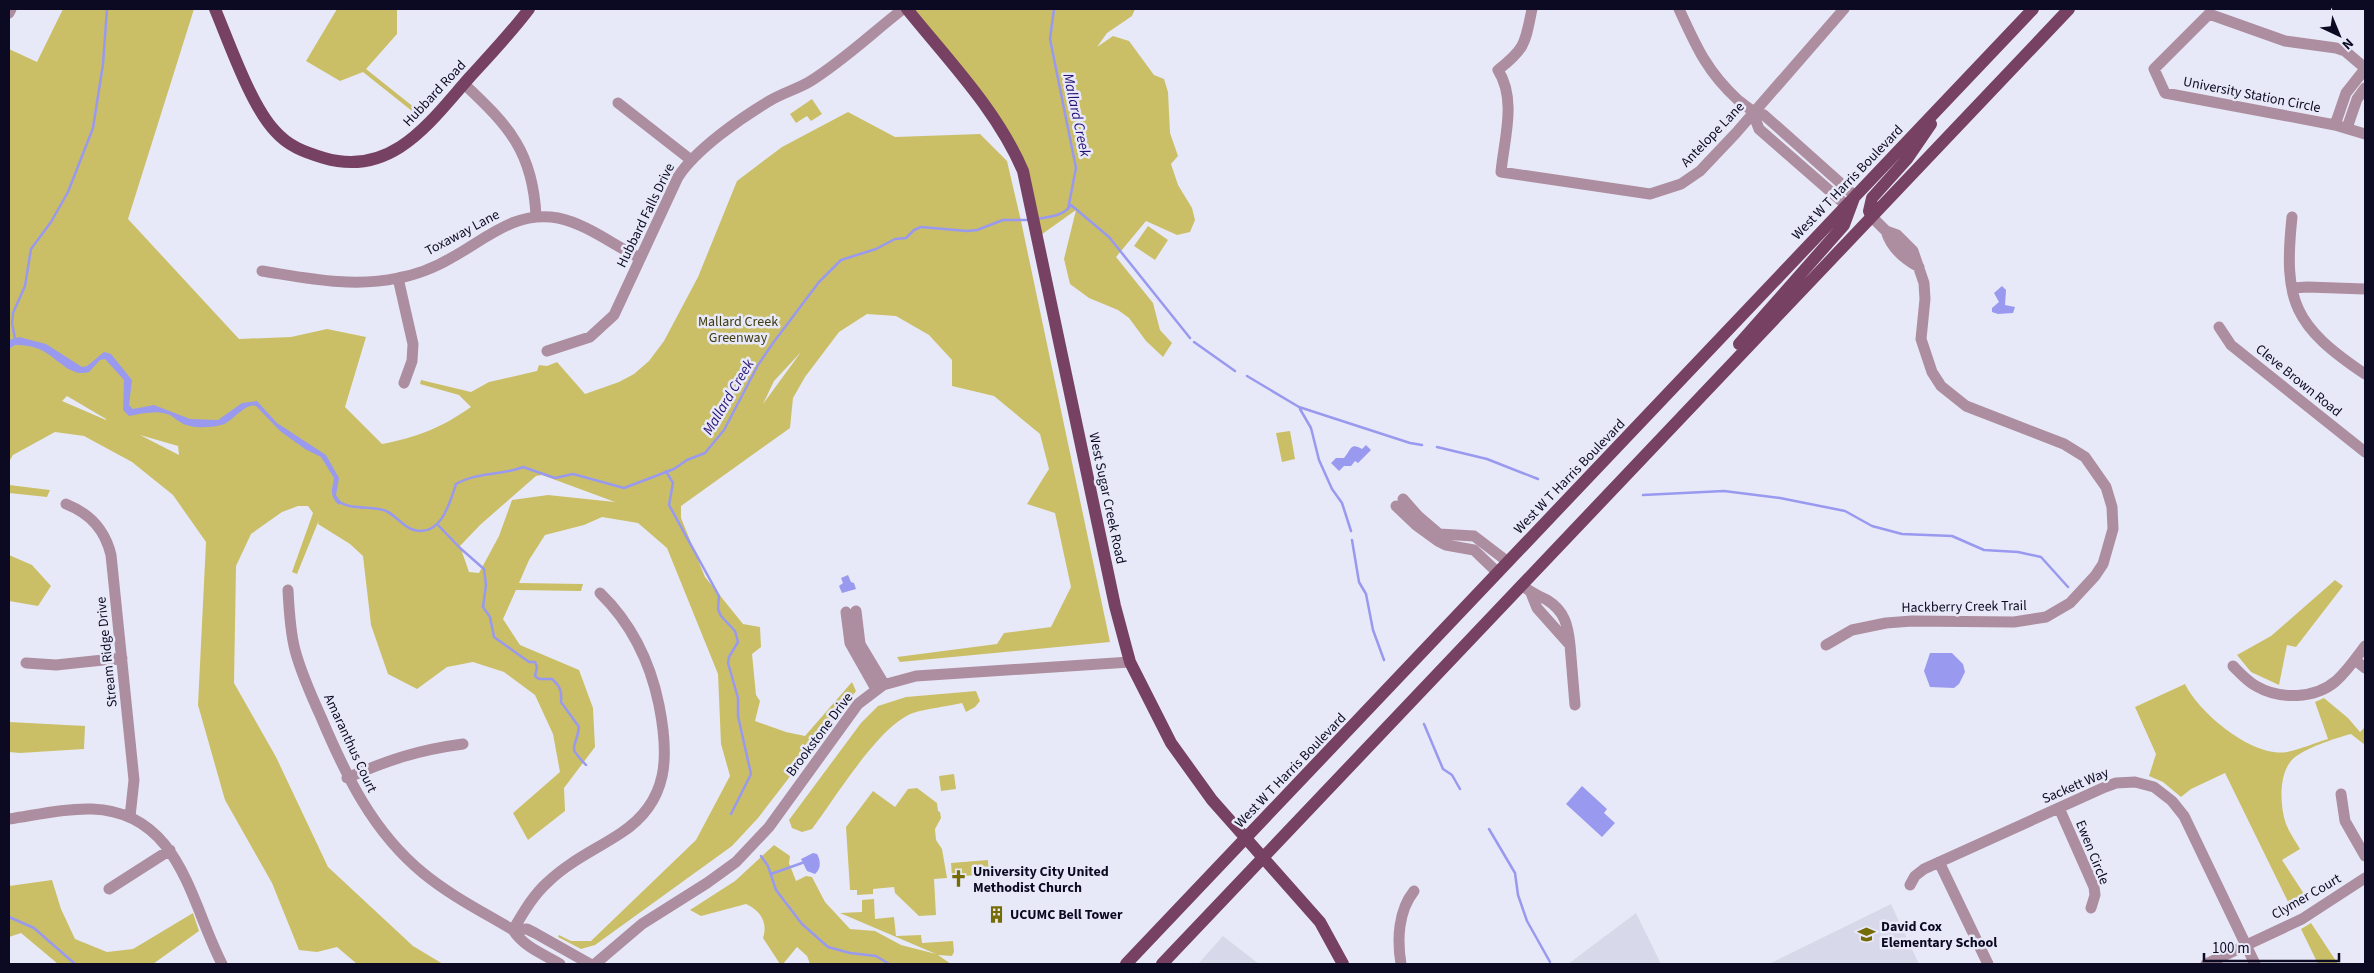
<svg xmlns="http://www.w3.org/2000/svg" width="2374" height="973" font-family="'Source Sans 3',sans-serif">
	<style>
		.built { fill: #d7d8e9 }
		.green { fill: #cabf67; fill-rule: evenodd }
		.water { fill: #9999ef }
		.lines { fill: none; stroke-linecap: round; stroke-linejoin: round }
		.stream { stroke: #9999ef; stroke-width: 2.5 }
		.minor { stroke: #ad8ea0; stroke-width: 11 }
		.major { stroke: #764162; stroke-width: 12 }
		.labels { text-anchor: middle; stroke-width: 5; stroke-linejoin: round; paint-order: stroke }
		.street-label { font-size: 14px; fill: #0c0a23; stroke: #e8e9f8 }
		.park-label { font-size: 14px; fill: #403b0f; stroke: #e8e9f8 }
		.poi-label { font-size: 14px; font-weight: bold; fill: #0c0a23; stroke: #e8e9f8; text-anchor: start }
		.water-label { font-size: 15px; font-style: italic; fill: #281074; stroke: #e8e9f8 }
	</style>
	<rect width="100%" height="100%" fill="#e8e9f8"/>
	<!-- built -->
	<path class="built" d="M1891,904L1919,964H1769Z
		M1636,913L1661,964H1568Z
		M1223,936L1259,964H1198Z"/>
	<!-- green -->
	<path class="green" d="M63,9H194L128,219L239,339L291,337L327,329L366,337L345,407L382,444C418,437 441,428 471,407L459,395L420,384L421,380L471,392L489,382L537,371L539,365L547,366L557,362L585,394L619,382L634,374L649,361L664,341L698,277L737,181L782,147L848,112L895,137L980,134L1007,161L1021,221L1110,642L900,662L897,657L997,644L1004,633L1051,627L1071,587L1055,513L1027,504L1049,469L1040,434L994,396L952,386V360L929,335L896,316L867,314L839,332L805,377L793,398L790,428L681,506V518L705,577L743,624L760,627L761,647L752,654L756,695L760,701L755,721L786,732L805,736L852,682L856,691L758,818L732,846L595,945L581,949L558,937L559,935L571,941H591L696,840L730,776L721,744L718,674L667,548L638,523L602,517L584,525L545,535L529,560L519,583L583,584L581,591L516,590L503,619L520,645L579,670L593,708L595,747L564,788L565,811L528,840L513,813L560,772L553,734L535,695L504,672L473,662L447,667L417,689L388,674L371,625L363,556L350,544L318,524L319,520L297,574L292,572L313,513L308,506H298L282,512L251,534L236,566L234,683L276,757L328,867L413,946L443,964H357L337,947L317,952L299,950L272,883L225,800L198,705L206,542L173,495L132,462L84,436L55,432L13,455L9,462V49L37,62ZM801,352L763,404L774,381ZM67,396L106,419V420L62,401ZM140,435L178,446L179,455ZM542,475L615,502L548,495L512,500L499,536L479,573L469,572L460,546L480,525L536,476Z
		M337,9H397V34L366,69L420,112L417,115L363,72L340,81L306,61Z
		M907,9H1135L1132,16L1107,33L1097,47L1113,36L1129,41L1154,75L1164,79L1168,92L1170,133L1178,156L1171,164L1178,185L1192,208L1195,220L1190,232L1177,235L1146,221L1116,257L1153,303L1160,330L1172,343L1163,357L1146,341L1129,318L1118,310L1089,298L1070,284L1064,259L1076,210L1038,237L1013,149Z
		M812,99L822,114L811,121L807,116L796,123L790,114Z
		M1148,226L1168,240L1155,260L1134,246Z
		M1290,431L1295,459L1282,462L1276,433Z
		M9,485L50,490L47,497L9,493Z
		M9,555L32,565L51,586L38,606L9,601Z
		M2335,580L2343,586L2296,647L2287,645L2279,685L2251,672L2237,655L2271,636Z
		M2185,684C2199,713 2253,758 2287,752C2301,749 2315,743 2328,739L2315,702L2324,698L2348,718L2360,732L2365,727V745L2351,734C2336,738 2301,749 2291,761C2279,775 2280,804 2285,821C2288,831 2295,840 2300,849L2282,860L2308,900L2292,910L2225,773L2191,789L2181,797L2163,782L2149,776L2156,754L2135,707Z
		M976,691L980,701L975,707L966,712L962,703C946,707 928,708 913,713C879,725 834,800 812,829L802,832L792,828L789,820L861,723L878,706L906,697Z
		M9,722L85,726L84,749L20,753L9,752Z
		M954,774L956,789L941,791L939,776Z
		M917,788L937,803L938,811L940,812L941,818L935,829L936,840L942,849L947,878L934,879L936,915L919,916L895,893L894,887L873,889V894L857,895V890H850L846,827L873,791L895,807L908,789Z
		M774,845L790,856L789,863L796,881L806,876L812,877L825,902L850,929L875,931L901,945L936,954L840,913L862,912V900L874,899L875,919L894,917L896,936L921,935L922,943L953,941L954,952L952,956L938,955L951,964H810L807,956L797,947L783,964H780L763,938C768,923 761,911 746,904L701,916L690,910L735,881Z
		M988,860L989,874L952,877L951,863Z
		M52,880L61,909L75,939L107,952L133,949L193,913L199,931L153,964H58L21,933L9,937V886Z
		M2311,923L2338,964H2318L2301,929Z"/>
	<!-- water -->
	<path class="water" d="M2002,286L2006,290L2005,305L2015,307L2013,313L1998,314L1992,312V308L1999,302L1994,293Z
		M19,337L46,344L82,367L87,366L104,352L111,354L132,380L129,405L133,409L154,405L190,419L218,420L242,403L257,401L277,423L326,455L339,478L336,495L341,502L339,505C329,496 332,490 334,478L321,457L305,449L280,431L256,406C245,402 232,423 221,425C210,428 190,429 180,422C175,419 172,415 167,414C154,410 141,414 129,416L123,410L124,380L105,359L100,360L89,372C71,378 57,358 43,351C34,346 24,345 15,345L9,349V340Z
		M1366,445L1371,450L1358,463L1355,461L1351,466H1344L1339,471L1331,463L1336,458H1344C1351,450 1350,442 1362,449Z
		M848,575L851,582L854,583L856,589L842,593L839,586L843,583L841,578Z
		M1930,653H1952L1963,664L1965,672L1959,684L1954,688L1930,687L1924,671Z
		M1582,786L1607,809L1604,813L1615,823L1602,837L1566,804Z
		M813,853L817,854C821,861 821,869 815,874L807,871L801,859Z"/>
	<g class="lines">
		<!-- stream -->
		<path class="stream" d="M1054,9L1050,39L1076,168L1068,209
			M1036,219C1049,217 1064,216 1071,205L1109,237L1190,338
			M15,339L12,323L13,313L25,286L31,249L51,222L68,192L93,128L103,64L107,9
			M1194,342L1235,371
			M1247,376L1299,407L1410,443L1422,445
			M1300,409L1311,428L1319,460L1332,489L1342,503L1351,531
			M1437,447L1487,459L1538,479
			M666,471L673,483L669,505L719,596L718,609L721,616L735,631L738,642L729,657L728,663L738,698V716L751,774L731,814
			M1643,495L1724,491L1780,498L1845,511L1872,526L1902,534L1952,536L1984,550L2018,552L2041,557L2068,587
			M338,501C351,511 374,505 386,511C395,515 402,525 411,529C440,540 450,503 456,484C476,472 501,476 523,467L555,478L573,474L624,488L674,469L687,460L705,453L724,430L758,365L773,343L819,282L841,260L876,249L895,239L906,238L914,230L921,227L967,231L977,230L1003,220H1028
			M438,525L460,548L484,569L486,585L483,607L490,617L494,637L529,662H535L537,667L535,676L539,679H552C560,686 562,691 561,702L579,727C576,751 566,744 586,765
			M1352,540L1359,582L1366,594L1373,630L1384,660
			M1424,724L1443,769L1452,775L1460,789
			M1489,829L1515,873L1518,895L1527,921L1550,962
			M761,856L768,866L776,890L802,924L828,947L850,953L876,956L889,964
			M771,874L802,863
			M9,917L34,928L75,964"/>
		<!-- minor -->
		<path class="minor" d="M1532,9C1525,43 1526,48 1498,70C1517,100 1504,139 1501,172L1650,194L1681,184L1700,171L1736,133L1844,9
			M1679,9C1696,46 1707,72 1738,100C1747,107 1753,113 1764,115L1855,196
			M9,13L11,9
			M2365,68L2345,51L2336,48L2285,41L2209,14L2154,69L2165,93L2335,125L2365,134
			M464,84C509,126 533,152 536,216
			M618,103L691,160
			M1753,113L1759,129L1846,205
			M2335,125L2346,93L2365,69
			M2347,128L2357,99L2365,88
			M2292,217C2283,302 2294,326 2365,374
			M1886,231C1891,248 1904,259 1919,267
			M262,271C307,278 352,288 398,278C415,275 436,267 451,258C486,239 515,210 558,218C587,224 613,245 640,258
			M398,278L413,344L412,361L404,383
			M2293,288L2307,287L2365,289
			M2219,327L2231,345L2365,452
			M547,351L590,337L614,315L678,177C696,149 742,117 771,100C783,93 797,89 809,82C843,61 872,33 903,9
			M1403,499L1418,516L1439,534L1474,536L1508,562
			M66,504C91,514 105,530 111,555L134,780L130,817
			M1396,506L1416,525L1438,541L1446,545L1474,550L1498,573
			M1522,585C1530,593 1538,595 1547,600C1565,611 1568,626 1570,645L1537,608L1531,593
			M288,590C289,610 290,631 295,650C301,673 311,695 321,717C346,776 373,832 423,873C451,896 483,912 513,930C524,947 543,954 560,964
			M856,611L860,644L884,684
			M846,612L850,643L876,689
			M1570,645L1575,705
			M1826,645L1852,630L1886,623L1912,621L2014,622L2046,617L2070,603L2095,576L2103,564L2113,529L2112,507L2106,487L2085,457L2064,444L1966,406L1941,386L1932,372L1921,339L1925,299L1924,283L1913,251L1897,235L1886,231L1871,216
			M2355,660L2365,668
			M26,663L56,665L122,658
			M2233,666C2240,673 2247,681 2256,686C2280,700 2315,699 2336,681C2347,671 2356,658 2365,646
			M347,778C388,760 418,750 463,744
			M2341,794L2345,821L2365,856
			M2059,808L2094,887L2095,895L2091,908
			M9,819C36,815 65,808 92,809C180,812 190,902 222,964
			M1939,862L1988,964
			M1910,885L1915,876L1924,869L2105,787L2116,783L2135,782L2154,787L2172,801L2184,816L2255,964
			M109,889L170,850
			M513,930C523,913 533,895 549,881C570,861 597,849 621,833C670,801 669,755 659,705C650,661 632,624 600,593
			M513,930L527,929L535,933L590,964
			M595,964L642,924L707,883L736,862L769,827L858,704L883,685L916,676L1130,662
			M1401,964C1397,940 1398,911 1414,891
			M2206,964L2302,919L2365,878"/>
		<!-- major -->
		<path class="major" d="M215,9C229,42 251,106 275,131C288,146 304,152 324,158C392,178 430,122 469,78C490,55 511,33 529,9
			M907,9C948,60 997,110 1023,171L1115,606L1130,662L1171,743L1212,800L1320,922L1343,964
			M1871,216L1869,211L1872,198L1907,159L1931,124
			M1739,344L1844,225L1854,198
			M1126,964L2033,9
			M1162,964L2069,9"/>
	</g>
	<!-- icons -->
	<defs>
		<symbol id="church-bare" viewBox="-9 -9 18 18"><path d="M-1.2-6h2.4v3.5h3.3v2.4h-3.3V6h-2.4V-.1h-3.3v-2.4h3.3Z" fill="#766c06" stroke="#e8e9f8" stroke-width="2.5" paint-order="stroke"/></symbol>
		<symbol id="building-bare" viewBox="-9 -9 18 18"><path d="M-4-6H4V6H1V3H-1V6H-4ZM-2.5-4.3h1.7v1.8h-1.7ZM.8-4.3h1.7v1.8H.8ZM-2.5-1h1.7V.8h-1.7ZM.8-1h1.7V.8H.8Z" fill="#766c06" stroke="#e8e9f8" stroke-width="2.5" paint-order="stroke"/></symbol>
		<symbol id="school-bare" viewBox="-9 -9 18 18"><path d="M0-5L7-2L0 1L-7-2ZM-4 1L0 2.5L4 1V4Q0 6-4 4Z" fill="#766c06" stroke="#e8e9f8" stroke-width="2.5" paint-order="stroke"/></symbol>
	</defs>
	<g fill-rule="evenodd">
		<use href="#church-bare" x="946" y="866" width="25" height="25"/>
		<use href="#building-bare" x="984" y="902" width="25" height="25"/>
		<use href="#school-bare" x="1854" y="922" width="25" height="25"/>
	</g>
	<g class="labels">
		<!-- street labels -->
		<g class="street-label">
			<text transform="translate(434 93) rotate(-47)" y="5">Hubbard Road</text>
			<text transform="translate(2252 94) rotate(11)" y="5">University Station Circle</text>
			<text transform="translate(1712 134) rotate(-46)" y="5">Antelope Lane</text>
			<text transform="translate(1847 182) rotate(-46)" y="5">West W T Harris Boulevard</text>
			<text transform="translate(645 215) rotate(-64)" y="5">Hubbard Falls Drive</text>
			<text transform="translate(462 232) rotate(-28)" y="5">Toxaway Lane</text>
			<text transform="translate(2299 380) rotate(39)" y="5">Cleve Brown Road</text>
			<text transform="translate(1569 476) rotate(-46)" y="5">West W T Harris Boulevard</text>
			<text transform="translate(1108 498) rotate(78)" y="5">West Sugar Creek Road</text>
			<text transform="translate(1964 606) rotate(-1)" y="5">Hackberry Creek Trail</text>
			<text transform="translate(106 652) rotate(-96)" y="5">Stream Ridge Drive</text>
			<text transform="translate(819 734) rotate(-53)" y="5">Brookstone Drive</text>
			<text transform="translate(351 743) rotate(65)" y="5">Amaranthus Court</text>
			<text transform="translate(1290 770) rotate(-46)" y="5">West W T Harris Boulevard</text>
			<text transform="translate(2075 785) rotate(-23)" y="5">Sackett Way</text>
			<text transform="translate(2093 852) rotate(68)" y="5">Ewen Circle</text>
			<text transform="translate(2306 896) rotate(-30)" y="5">Clymer Court</text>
		</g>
		<!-- park labels -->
		<g class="park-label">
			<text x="738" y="326">Mallard Creek<tspan x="738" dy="16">Greenway</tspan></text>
		</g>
		<!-- poi labels -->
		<g class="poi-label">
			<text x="973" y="876">University City United<tspan x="973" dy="16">Methodist Church</tspan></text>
			<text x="1010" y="919">UCUMC Bell Tower</text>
			<text x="1881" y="931">David Cox<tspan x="1881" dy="16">Elementary School</tspan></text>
		</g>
		<!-- water labels -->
		<g class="water-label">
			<text transform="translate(1077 115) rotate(78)" y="5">Mallard Creek</text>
			<text transform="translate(728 397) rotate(-59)" y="5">Mallard Creek</text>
		</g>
	</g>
	<!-- border -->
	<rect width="2374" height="973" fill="none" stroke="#0c0a23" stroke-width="20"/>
	<!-- north arrow -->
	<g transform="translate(2339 35) rotate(136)" stroke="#e8e9f8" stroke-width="4" paint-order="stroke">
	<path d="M0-4L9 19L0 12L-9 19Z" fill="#0c0a23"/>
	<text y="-8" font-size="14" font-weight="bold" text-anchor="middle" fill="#0c0a23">N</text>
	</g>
	<!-- scale -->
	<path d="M2204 953v8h135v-8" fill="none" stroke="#0c0a23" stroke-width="2.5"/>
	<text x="2212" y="953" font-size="15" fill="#0c0a23" stroke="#e8e9f8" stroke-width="4" paint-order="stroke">100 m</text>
</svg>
